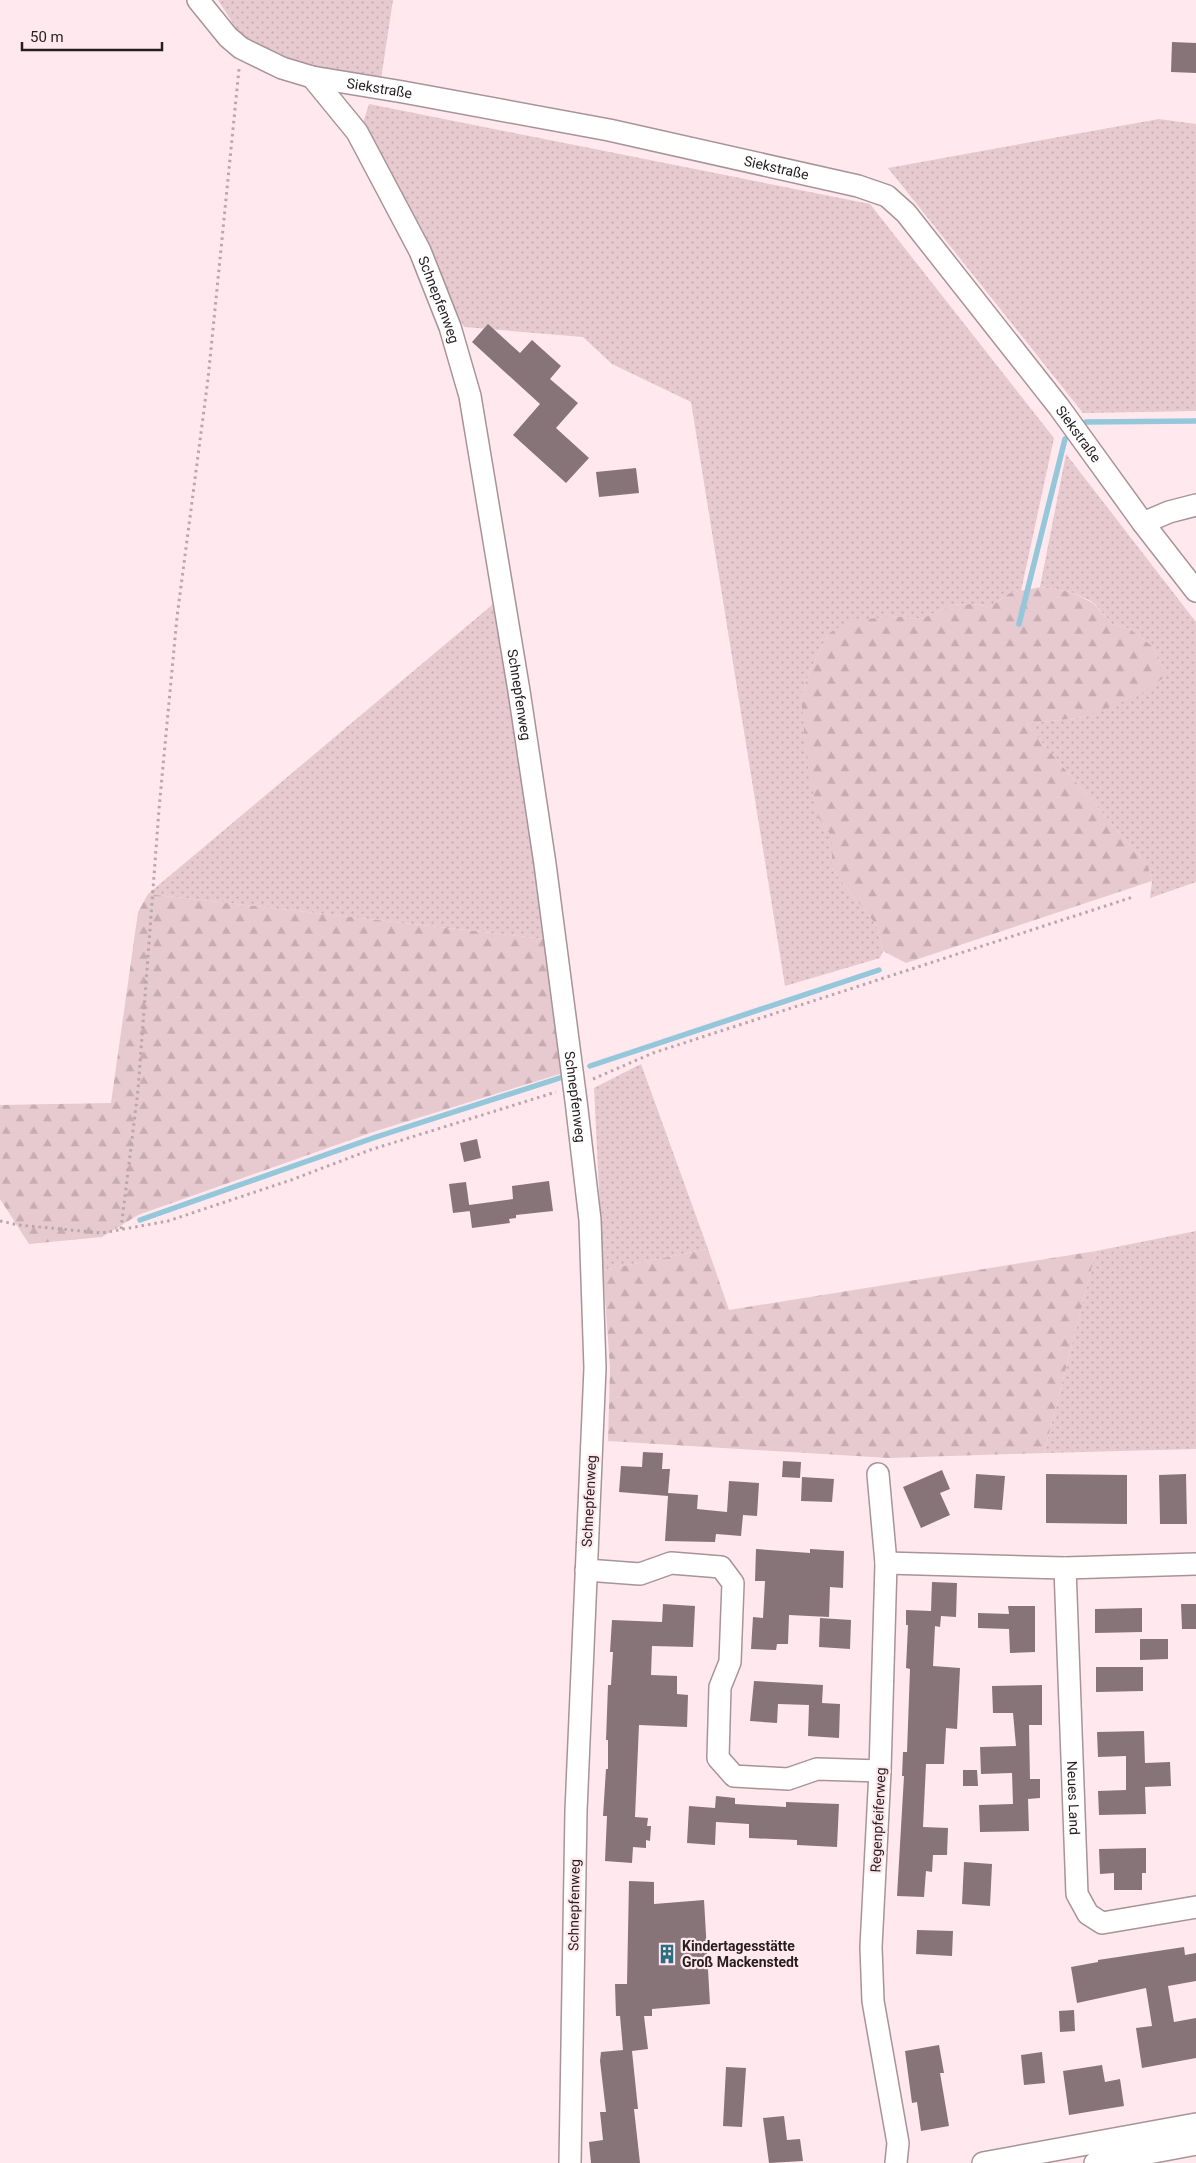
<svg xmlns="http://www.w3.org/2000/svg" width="1196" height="2163" font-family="Roboto,sans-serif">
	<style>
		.grass { fill: url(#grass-dots) }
		.forest { fill: url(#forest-firs) }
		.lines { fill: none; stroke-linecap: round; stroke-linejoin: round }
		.stream { stroke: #94c7da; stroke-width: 5.5 }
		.building { fill: #877479 }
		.minor-casing { stroke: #a79398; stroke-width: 24 }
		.path { stroke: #b8a7ab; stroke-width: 3; stroke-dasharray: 2.5 4; stroke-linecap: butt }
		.minor { stroke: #fff; stroke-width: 21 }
		.labels { text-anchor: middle; stroke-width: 4.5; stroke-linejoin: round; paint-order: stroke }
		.street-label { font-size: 14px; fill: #251d1f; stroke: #ffe9ee }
		.poi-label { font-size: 14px; font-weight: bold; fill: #251d1f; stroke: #ffe9ee; text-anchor: start }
	</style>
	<defs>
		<pattern id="grass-dots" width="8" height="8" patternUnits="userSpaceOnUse" patternTransform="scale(1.25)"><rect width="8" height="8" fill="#e7c9d0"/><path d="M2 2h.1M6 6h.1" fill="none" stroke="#c6acb2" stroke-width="1.8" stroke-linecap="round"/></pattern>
		<pattern id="forest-firs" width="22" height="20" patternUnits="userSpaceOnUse" patternTransform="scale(1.25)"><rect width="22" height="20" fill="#e7c9d0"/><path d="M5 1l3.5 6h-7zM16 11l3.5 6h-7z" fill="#c6acb2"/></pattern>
	</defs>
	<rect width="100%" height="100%" fill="#ffe9ee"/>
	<!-- grass -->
	<path class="grass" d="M218,0H393L381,79L314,70L255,47L237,30Z
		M369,104L870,204L1054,438L1021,591L1010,593L990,607L973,604L952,605L921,619L892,616L828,634L811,668L801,697L818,817L832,837V869L877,926L883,951L880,958L785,986L691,402L612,364L583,337L464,327L363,123Z
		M1159,119L1196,124V411L1083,413L888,168Z
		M1066,454L1196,622V882L1150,898L1152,881L1148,866L1026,724L1084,717L1164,669L1152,646L1130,629L1112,624L1093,602L1071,592L1040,587Z
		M498,600L545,939L148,894Z
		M641,1064L708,1249L603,1270L594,1088Z
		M1196,1231V1449L1044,1453L1096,1251Z"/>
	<!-- forest -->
	<path class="forest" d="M1040,587L1071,592L1093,603L1112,624L1130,629L1152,646L1164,669L1163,678L1140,695L1084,717L1026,724L1148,866L1152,881L906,963L883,951L877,926L832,869V837L818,817L807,762L801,697L811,668L828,634L847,622L892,616L921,619L952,605L973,604L990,607L1010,593Z
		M148,894L545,939L563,1073L376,1131L138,1215L102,1237L29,1244L0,1199V1105L111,1103L138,912Z
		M708,1249L729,1310L1096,1251L1044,1453L889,1458L608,1441L610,1368L603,1270Z"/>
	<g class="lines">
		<!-- stream -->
		<path class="stream" d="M1086,422L1196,421
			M1019,624L1065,439
			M590,1066L879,970
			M140,1220L376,1137L566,1076"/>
	</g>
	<!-- building -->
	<path class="building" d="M1172,42L1196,43V73L1171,72Z
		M488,324L520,353L532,340L561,366L550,379L578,403L556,428L589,458L566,483L513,435L540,404L472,342Z
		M636,468L639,493L599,497L596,472Z
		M477,1139L481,1158L464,1162L460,1143Z
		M549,1181L553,1211L516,1215V1218L509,1219L510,1223L472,1228L469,1205L513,1199L512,1186Z
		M466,1182L470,1211L453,1213L449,1184Z
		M643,1452L663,1453L662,1469H670L668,1493L698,1495L697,1509L727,1512L729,1481L759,1483L757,1516L743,1515L741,1536L716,1534L715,1542L665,1541L668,1496L619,1492L621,1466L642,1467Z
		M783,1461L801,1462L800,1478L782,1477Z
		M942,1470L950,1489L940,1493L950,1515L921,1528L903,1487Z
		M976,1474L1005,1476L1002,1510L974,1508Z
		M1046,1474L1127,1475V1524L1046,1523Z
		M1186,1474L1187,1524H1160L1159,1475Z
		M802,1477L834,1479L832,1502L801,1501Z
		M756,1549L810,1553V1549L844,1551L843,1588L830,1587L829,1617L789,1615L788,1644H777L776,1650L751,1649L753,1617L763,1618L765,1581H755Z
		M932,1582L957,1583L956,1617L941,1616L940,1627L935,1626L933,1666L960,1668L957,1729L946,1728L944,1764H926L923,1827L948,1828L947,1855H933L932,1872L926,1871L924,1897L897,1896L904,1776H902L903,1752H907L910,1669L906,1668L908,1625H906V1610L931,1611Z
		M663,1604L695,1606L693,1647L652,1646L651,1675L677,1676V1694L688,1695L687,1727L639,1725L635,1817L648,1818L647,1826H651L650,1841L646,1840V1848L633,1847L632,1863L605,1861L607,1816H603L606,1769H608V1740H606L608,1685H611L613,1652H610L612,1620L662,1622Z
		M1181,1604H1196V1629H1182Z
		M1008,1606H1035V1652L1010,1653L1009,1629L978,1628V1613L1009,1614Z
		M1142,1608V1632L1095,1633V1609Z
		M820,1618L851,1620L850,1649L819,1647Z
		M1140,1639H1168V1659L1140,1660Z
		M1096,1667H1143V1691L1096,1692Z
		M754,1681L823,1685L822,1703L840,1704L839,1738L808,1736L809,1705L778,1704L777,1723L750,1721Z
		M1042,1685V1725H1029L1030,1779H1040V1798L1028,1799L1029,1831L980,1832L979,1805L1013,1804L1012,1773L981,1774L980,1747L1016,1746L1013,1713H993L992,1686Z
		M1144,1731L1145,1763L1170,1762L1171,1786L1145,1787L1146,1814L1099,1815L1098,1791L1126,1790V1756L1098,1757L1097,1732Z
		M963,1770H977L978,1786H963Z
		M716,1796L735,1798V1804L786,1807V1802L839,1804L837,1847L797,1845V1840L749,1838V1824L716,1822L715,1845L687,1843L689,1806L715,1808Z
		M1146,1848V1873H1142V1890H1114V1873L1100,1874L1099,1849Z
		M964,1862L992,1864L990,1906L962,1904Z
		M629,1881L654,1882V1904L704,1900L710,2004L652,2009V2016H644L648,2049L632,2051L638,2109H634L640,2163H591L589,2142L603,2140L600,2112H606L600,2061L601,2052L623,2050L620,2016H616L615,1984H627Z
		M917,1930L953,1931L952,1956L916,1954Z
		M1184,1947L1185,1955L1196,1953V1981L1168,1986L1174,2022L1196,2018V2058L1142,2068L1136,2028L1152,2026L1146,1988L1077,2003L1071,1967L1098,1962V1960Z
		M1074,2010L1075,2031L1060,2032L1059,2011Z
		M939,2045L944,2073H940L949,2126L921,2131L917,2102L912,2103L905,2051Z
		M1042,2052L1045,2083L1024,2085L1021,2055Z
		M1102,2065L1105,2082L1120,2079L1124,2106L1069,2115L1063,2071Z
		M726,2067L746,2068L742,2127L723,2126Z
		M784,2116L787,2140L800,2139L803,2161L769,2163L763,2118Z"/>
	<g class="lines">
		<defs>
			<g id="minor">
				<path id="s1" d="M198,0L228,37L241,48L282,68L312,77L403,92L609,130L858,186L887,196L906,213L1059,407L1143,523L1196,591"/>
				<path id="s2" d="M312,77L357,132L420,251L450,327L470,396L519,691L545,864L576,1101L590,1220L595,1368L576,1811L570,2163"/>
				<path d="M1143,523L1169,512L1196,505"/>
				<path d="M878,1474L886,1563L880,1771L871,1947L873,2001L898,2143L896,2163"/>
				<path d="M886,1563L1065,1568L1196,1564"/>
				<path id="s3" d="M1065,1568L1077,1894L1088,1914L1102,1923L1196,1907"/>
				<path d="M586,1570L640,1574L671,1563L721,1567L733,1583L730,1662L720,1687L718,1758L734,1776L788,1779L817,1769L880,1771"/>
				<path d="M983,2163L1196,2124"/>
				<path d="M1095,2163L1196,2144"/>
			</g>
		</defs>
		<!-- minor casing -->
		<use href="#minor" class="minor-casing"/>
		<!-- path -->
		<path class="path" d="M593,1079L653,1053L1133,897
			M0,1221L19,1225L102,1233L168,1221L291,1180L370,1150L556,1092
			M121,1229L138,1090L159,809L177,617L208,379L239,69"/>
		<!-- minor -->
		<use href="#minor" class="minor"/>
	</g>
	<!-- icons -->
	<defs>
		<symbol id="building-bare" viewBox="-9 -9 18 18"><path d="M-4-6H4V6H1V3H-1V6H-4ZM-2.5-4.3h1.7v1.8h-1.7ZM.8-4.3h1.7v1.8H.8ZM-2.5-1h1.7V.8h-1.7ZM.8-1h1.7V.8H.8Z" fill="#2d6d81" stroke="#ffe9ee" stroke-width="2.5" paint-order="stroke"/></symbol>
	</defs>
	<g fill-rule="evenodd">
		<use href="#building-bare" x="653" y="1940" width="28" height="28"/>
	</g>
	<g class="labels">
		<!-- street labels -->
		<g class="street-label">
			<text dy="5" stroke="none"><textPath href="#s1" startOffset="210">Siekstraße</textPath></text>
			<text dy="5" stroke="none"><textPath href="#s1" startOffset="615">Siekstraße</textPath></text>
			<text dy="5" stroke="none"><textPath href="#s2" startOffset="258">Schnepfenweg</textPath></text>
			<text dy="5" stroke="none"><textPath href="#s1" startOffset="1035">Siekstraße</textPath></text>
			<text dy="5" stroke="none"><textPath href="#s2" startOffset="662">Schnepfenweg</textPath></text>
			<text dy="5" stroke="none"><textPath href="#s2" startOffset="1068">Schnepfenweg</textPath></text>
			<text transform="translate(589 1501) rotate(-87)" y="5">Schnepfenweg</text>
			<text dy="5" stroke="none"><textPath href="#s3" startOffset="230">Neues Land</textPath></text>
			<text transform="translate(878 1820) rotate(-87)" y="5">Regenpfeiferweg</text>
			<text transform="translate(574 1905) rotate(-89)" y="5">Schnepfenweg</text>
		</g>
		<!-- poi labels -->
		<g class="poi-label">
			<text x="682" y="1951">Kindertagesstätte<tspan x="682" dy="16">Groß Mackenstedt</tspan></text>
		</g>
	</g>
	<!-- scale -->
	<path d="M22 42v8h140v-8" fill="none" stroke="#251d1f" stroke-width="2.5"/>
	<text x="30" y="42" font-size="15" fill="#251d1f" stroke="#ffe9ee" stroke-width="4" paint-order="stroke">50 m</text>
</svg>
